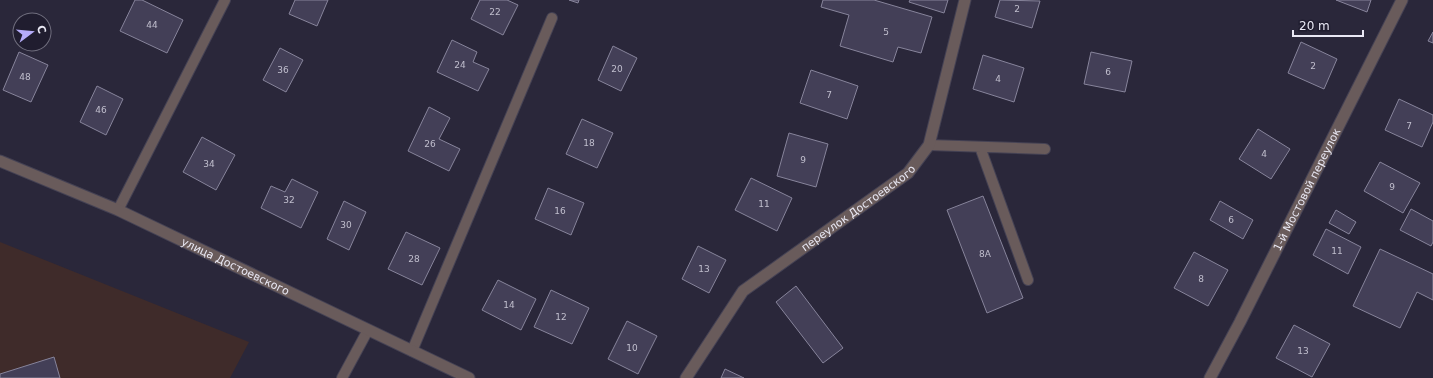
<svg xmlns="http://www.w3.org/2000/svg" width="1433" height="378" font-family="'DejaVu Sans',sans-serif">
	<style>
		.education { fill: #3f2b2a }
		.building { fill: #433f57; stroke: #87849b }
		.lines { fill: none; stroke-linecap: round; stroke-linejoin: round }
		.service-casing { stroke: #454254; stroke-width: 12 }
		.minor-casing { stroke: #454254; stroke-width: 13 }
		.tertiary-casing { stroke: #454254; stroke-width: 13 }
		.service { stroke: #695b5b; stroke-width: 10 }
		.minor { stroke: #695b5b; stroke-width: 11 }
		.tertiary { stroke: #695b5b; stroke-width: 11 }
		.labels { text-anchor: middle; stroke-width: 4; stroke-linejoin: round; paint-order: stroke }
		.number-label { font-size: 9px; fill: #c0becd }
		.street-label { font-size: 11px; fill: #e9e8f4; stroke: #201d2f }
	</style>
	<rect width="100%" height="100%" fill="#2a273a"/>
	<!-- education -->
	<path class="education" d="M0,242L249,342L230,378H0Z"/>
	<!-- building -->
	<path class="building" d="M135,0H142L183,20L167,53L120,31Z
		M295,0H328L317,26L289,14Z
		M480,0H507L518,5L503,35L471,19Z
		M569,0H579L578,3Z
		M823,0H874L932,17L921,53L898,47L893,62L840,46L849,15L821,7Z
		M910,0H948L944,13L909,2Z
		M1000,0L1040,1L1032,28L995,17Z
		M1336,0H1371L1367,12Z
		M1433,32V43L1428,41Z
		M452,40L477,52L473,62L489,69L478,91L437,72Z
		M1301,42L1337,59L1324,89L1288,73Z
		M613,46L637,58L621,91L598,80Z
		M280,48L303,60L286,92L263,80Z
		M19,52L48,65L31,102L3,90Z
		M1091,52L1132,61L1125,92L1084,84Z
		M983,55L1024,68L1014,102L973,89Z
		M811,70L858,86L847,119L800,103Z
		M97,86L123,99L106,135L80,122Z
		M1399,99L1433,115V122L1422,147L1385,130Z
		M429,107L450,118L439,139L460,149L449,171L408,151Z
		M582,119L613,133L597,168L566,154Z
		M1258,129L1290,149L1271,179L1239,159Z
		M789,133L828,144L816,187L777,176Z
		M202,137L235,155L216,190L183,172Z
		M1380,162L1420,183L1403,213L1364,191Z
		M751,178L792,198L777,231L735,210Z
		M292,179L318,192L301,228L261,208L271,186L285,192Z
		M548,188L584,203L571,235L535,219Z
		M983,196L1023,298L987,313L947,210Z
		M344,201L366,212L349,250L327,239Z
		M1220,201L1253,220L1243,239L1210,220Z
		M1411,209L1433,221V242L1431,246L1400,230Z
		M1336,210L1356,222L1349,234L1329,223Z
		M1326,229L1361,247L1348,274L1313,255Z
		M406,232L440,248L422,285L388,269Z
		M698,246L726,260L709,293L682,279Z
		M1380,249L1433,274V300L1417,292L1400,328L1353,306Z
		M1194,252L1228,270L1208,306L1174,288Z
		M498,280L536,299L521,330L482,310Z
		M796,286L843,348L823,363L776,302Z
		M551,290L589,308L572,344L534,327Z
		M627,321L657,336L638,374L608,359Z
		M1294,325L1330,344L1312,377L1276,358Z
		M54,357L60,378H0V374Z
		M725,369L744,378H721Z"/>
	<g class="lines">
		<defs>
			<path id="service" d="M929,145L1045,149
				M980,147L1028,280
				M118,210L225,0
				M412,351L552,18
				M342,378L368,330"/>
			<g id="minor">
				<path id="s1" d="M0,161L118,210L469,378"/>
				<path id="s2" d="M686,378L743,291L908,173L929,145L965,0"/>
			</g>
			<g id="tertiary">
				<path id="s3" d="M1210,378L1240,322L1402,0"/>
			</g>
		</defs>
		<!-- service casing -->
		<use href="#service" class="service-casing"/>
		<!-- minor casing -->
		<use href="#minor" class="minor-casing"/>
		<!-- tertiary casing -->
		<use href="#tertiary" class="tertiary-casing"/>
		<!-- service -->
		<use href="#service" class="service"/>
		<!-- minor -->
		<use href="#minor" class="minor"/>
		<!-- tertiary -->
		<use href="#tertiary" class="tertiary"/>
	</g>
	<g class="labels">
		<!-- number labels -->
		<g class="number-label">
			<text x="1017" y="12">2</text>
			<text x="495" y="15">22</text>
			<text x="152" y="28">44</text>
			<text x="886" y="35">5</text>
			<text x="460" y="68">24</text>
			<text x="1313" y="69">2</text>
			<text x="617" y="72">20</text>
			<text x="283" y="73">36</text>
			<text x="1108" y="75">6</text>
			<text x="25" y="80">48</text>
			<text x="998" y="82">4</text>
			<text x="829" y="98">7</text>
			<text x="101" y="113">46</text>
			<text x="1409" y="129">7</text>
			<text x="589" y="146">18</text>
			<text x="430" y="147">26</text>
			<text x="1264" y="157">4</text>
			<text x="803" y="163">9</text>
			<text x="209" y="167">34</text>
			<text x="1392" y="190">9</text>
			<text x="289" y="203">32</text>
			<text x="764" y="207">11</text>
			<text x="560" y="214">16</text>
			<text x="1231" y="223">6</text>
			<text x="346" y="228">30</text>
			<text x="1337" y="254">11</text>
			<text x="985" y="257">8А</text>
			<text x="414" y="262">28</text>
			<text x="704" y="272">13</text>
			<text x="1201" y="282">8</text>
			<text x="509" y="308">14</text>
			<text x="561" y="320">12</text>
			<text x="632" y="351">10</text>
			<text x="1303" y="354">13</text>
		</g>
		<!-- street labels -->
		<g class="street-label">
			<text dy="4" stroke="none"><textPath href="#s3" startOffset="212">1-й Мостовой переулок</textPath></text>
			<text dy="4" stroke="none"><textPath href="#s2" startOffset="246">переулок Достоевского</textPath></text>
			<text dy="4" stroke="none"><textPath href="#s1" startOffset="258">улица Достоевского</textPath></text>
		</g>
	</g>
	<!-- north arrow -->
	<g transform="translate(32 32) rotate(74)"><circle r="19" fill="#201d2f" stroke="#706e7e"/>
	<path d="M0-3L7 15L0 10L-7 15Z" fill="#b5acf8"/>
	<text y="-6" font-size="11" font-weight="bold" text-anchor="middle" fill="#e9e8f4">С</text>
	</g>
	<!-- scale -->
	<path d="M1293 30v6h70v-6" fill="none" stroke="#e9e8f4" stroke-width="2"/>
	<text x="1299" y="30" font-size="12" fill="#e9e8f4" stroke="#201d2f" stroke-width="3" paint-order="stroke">20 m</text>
</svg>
